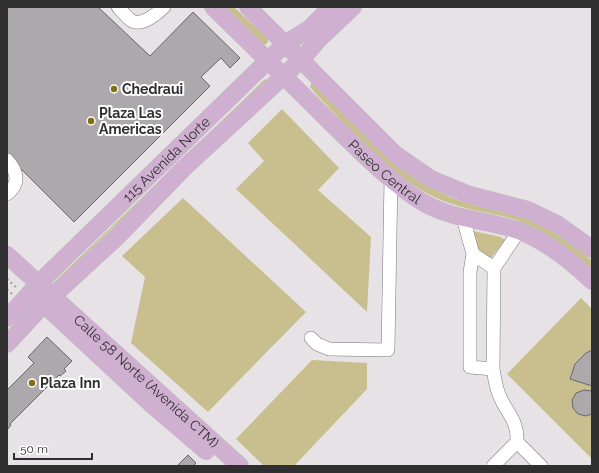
<svg xmlns="http://www.w3.org/2000/svg" width="599" height="473" font-family="Raleway,sans-serif">
	<style>
		.green { fill: #c9bf8e }
		.building { fill: #aca8ac; stroke: #6a666a }
		.lines { fill: none; stroke-linecap: round; stroke-linejoin: round }
		.minor-casing { stroke: #797578; stroke-width: 14 }
		.major-casing { stroke: #c1c1c1; stroke-width: 18 }
		.path { stroke: #a3a0a3; stroke-width: 2; stroke-dasharray: 2 3; stroke-linecap: butt }
		.minor { stroke: #fff; stroke-width: 13 }
		.major { stroke: #d0b0d0; stroke-width: 17 }
		.poi-dot { fill: #81700f; stroke: #fff; stroke-width: 1.5 }
		.labels { text-anchor: middle; stroke-width: 4; stroke-linejoin: round; paint-order: stroke }
		.poi-label { font-size: 14px; font-weight: bold; fill: #302f30; stroke: #fff; text-anchor: start }
		.street-label { font-size: 14px; fill: #302f30; stroke: #fff }
	</style>
	<rect width="100%" height="100%" fill="#e6e2e6"/>
	<!-- green -->
	<path class="green" d="M223,7H234L268,39V42L265,45L261,43Z
		M265,79L267,81L53,285L52,284Z
		M312,81L400,168C420,183 442,195 467,203C487,209 509,211 529,219C552,229 573,243 592,261V270C568,246 536,224 502,216C478,211 454,207 432,196C386,172 352,131 316,94L310,87Z
		M282,109L339,168L318,190L371,237L367,312L236,189L264,161L248,143Z
		M183,198L306,312L208,412L131,343L145,277L122,256Z
		M469,230L501,237L505,240L490,259L475,250Z
		M581,298L592,309V459L507,374Z
		M312,360L367,363V389L294,466H264L236,439Z"/>
	<!-- building -->
	<path class="building" d="M7,7H98L150,56L193,12L240,58L230,68L221,58L201,77L210,86L74,222L7,155Z
		M47,337L72,361L64,369L66,371L60,376L59,375L10,424L11,425L7,430V390L34,363L28,357Z
		M592,350V386L570,379L575,364L586,353Z
		M584,390L592,391V414L586,416L578,414L573,408L572,400L576,393Z
		M188,455L196,463L193,466H177Z"/>
	<g class="lines">
		<defs>
			<path id="minor" d="M118,7C122,11 127,18 132,21C142,26 157,14 164,7
				M7,160C18,172 20,184 7,194
				M463,218L473,254L470,272V367L493,369L494,268L519,231
				M473,254L494,268
				M311,338L317,344L329,349L388,350L391,178
				M493,369C495,380 496,390 501,399C509,416 518,421 517,442L541,466
				M493,466L517,442"/>
			<g id="major">
				<path id="s1" d="M213,7C252,45 291,83 330,122C357,148 392,184 424,203C454,220 488,220 520,231C548,242 571,261 592,281"/>
				<path d="M248,7L396,155L431,179L470,195L528,210L557,224L592,249"/>
				<path id="s2" d="M7,255L240,466"/>
				<path d="M36,297L150,403L206,451"/>
				<path id="s3" d="M7,318L41,281L285,44L309,29L331,7"/>
				<path d="M7,344L44,304L117,237L184,168L302,59L319,39L353,7"/>
			</g>
		</defs>
		<!-- minor casing -->
		<use href="#minor" class="minor-casing"/>
		<!-- major casing -->
		<use href="#major" class="major-casing"/>
		<!-- path -->
		<path class="path" d="M7,279L17,288
			M7,289L12,294"/>
		<!-- minor -->
		<use href="#minor" class="minor"/>
		<!-- major -->
		<use href="#major" class="major"/>
	</g>
	<!-- markers -->
	<g class="poi-dot">
		<circle cx="114" cy="89" r="4"/>
		<circle cx="91" cy="121" r="4"/>
		<circle cx="32" cy="383" r="4"/>
	</g>
	<g class="labels">
		<!-- poi labels -->
		<g class="poi-label">
			<text x="122" y="94">Chedraui</text>
			<text x="99" y="118">Plaza Las<tspan x="99" dy="16">Americas</tspan></text>
			<text x="40" y="388">Plaza Inn</text>
		</g>
		<!-- street labels -->
		<g class="street-label">
			<text dy="5" stroke="none"><textPath href="#s3" startOffset="225">115 Avenida Norte</textPath></text>
			<text dy="5" stroke="none"><textPath href="#s1" startOffset="238">Paseo Central</textPath></text>
			<text dy="5" stroke="none"><textPath href="#s2" startOffset="188">Calle 58 Norte (Avenida CTM)</textPath></text>
		</g>
	</g>
	<!-- border -->
	<rect width="599" height="473" fill="none" stroke="#302f30" stroke-width="16"/>
	<!-- scale -->
	<path d="M14 453v6h78v-6" fill="none" stroke="#302f30" stroke-width="2"/>
	<text x="20" y="453" font-size="12" fill="#302f30" stroke="#ffffff" stroke-width="3" paint-order="stroke">50 m</text>
</svg>
